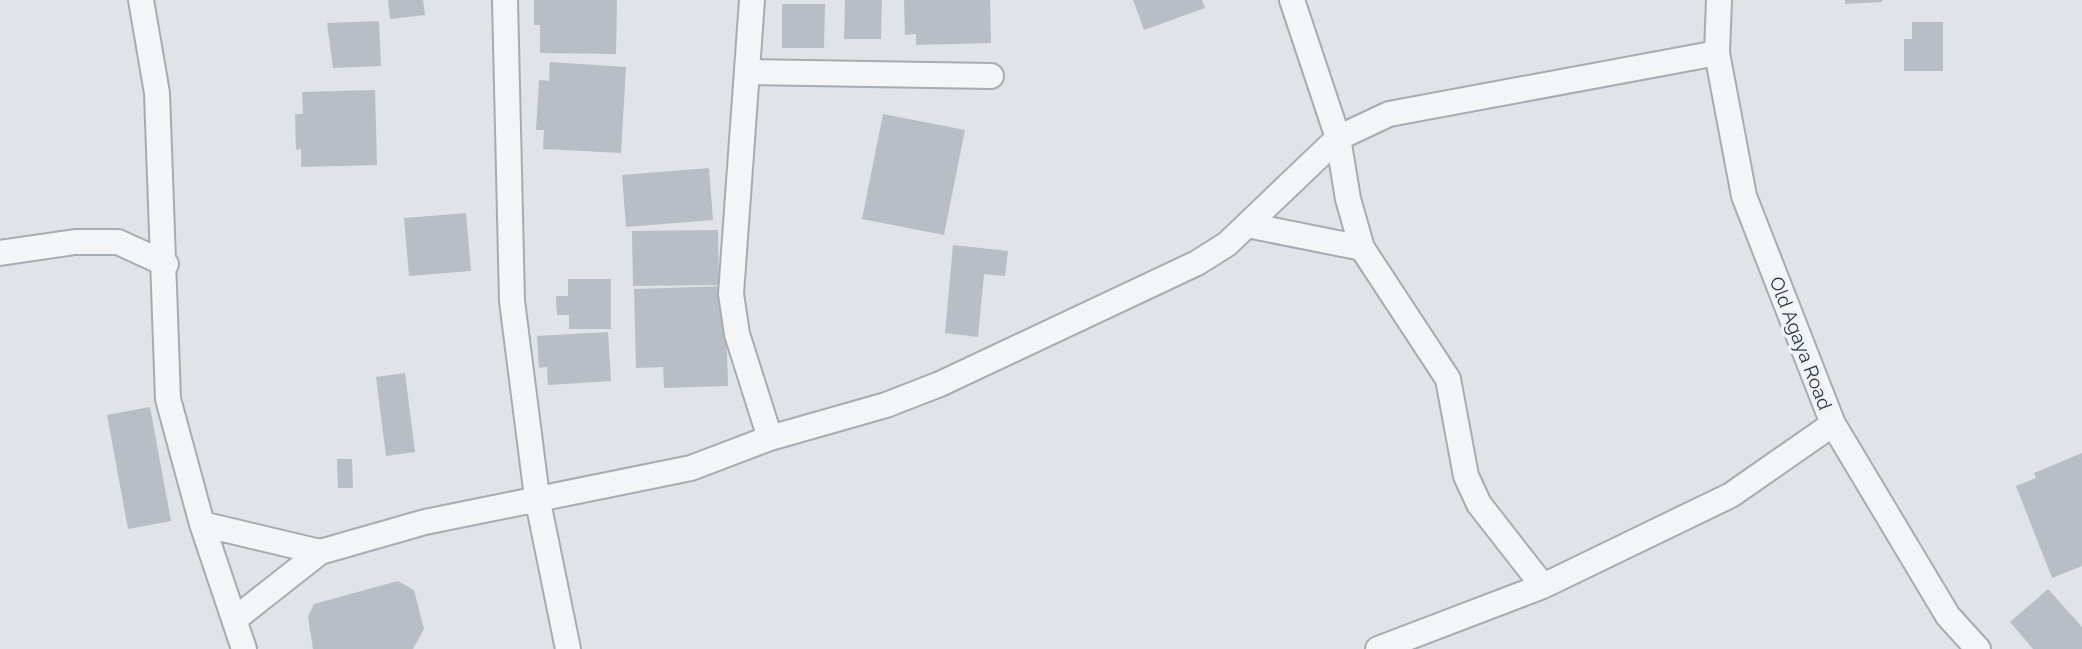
<svg xmlns="http://www.w3.org/2000/svg" width="2082" height="649" font-family="Raleway,sans-serif">
	<style>
		.building { fill: #b8bec5 }
		.lines { fill: none; stroke-linecap: round; stroke-linejoin: round }
		.minor-casing { stroke: #a5acb2; stroke-width: 28 }
		.minor { stroke: #f3f5f7; stroke-width: 24 }
		.labels { text-anchor: middle; stroke-width: 7; stroke-linejoin: round; paint-order: stroke }
		.street-label { font-size: 19px; fill: #29343f; stroke: #f0f3f6 }
	</style>
	<rect width="100%" height="100%" fill="#e0e4e8"/>
	<!-- building -->
	<path class="building" d="M388,0H423L425,15L390,19Z
		M534,0H617L616,54L540,53V25H534Z
		M845,0H882L881,39H844Z
		M904,0H990L991,43L916,45V34L905,35Z
		M1133,0H1202L1205,8L1144,30Z
		M1845,0H1882V2L1845,4Z
		M782,4H825L824,48H782Z
		M379,21L381,66L333,68L327,23Z
		M1912,22H1943V71H1904V39H1912Z
		M550,62L626,67L621,153L543,149L544,130H536L539,80L549,81Z
		M375,90L377,165L301,167V149L296,150L295,114H303L302,92Z
		M883,114L965,130L944,235L862,219Z
		M709,168L713,220L626,227L622,175Z
		M466,213L471,271L409,276L404,218Z
		M718,230L719,285L633,286L632,231Z
		M953,245L1008,251L1005,276L984,274L978,337L945,333Z
		M568,279H611V329H569V315H557L556,296H568Z
		M725,286L728,386L664,388L663,367L636,368L634,289Z
		M608,332L611,381L548,385L547,367L539,368L537,336Z
		M405,373L415,452L386,456L376,377Z
		M150,407L171,521L128,529L107,415Z
		M2082,453V566L2052,578L2016,486L2036,478L2034,473Z
		M337,459H352L353,488H338Z
		M398,581L414,590L424,629L413,649H313L308,617L314,604Z
		M2048,589L2082,627V649H2033L2010,622Z"/>
	<g class="lines">
		<defs>
			<path id="minor" d="M141,0L157,93L168,399L202,524L244,649
				M505,0L512,301L537,497L568,649
				M752,0L731,294L737,334L770,438
				M1292,0L1338,138L1348,199L1362,248L1448,379L1466,476L1479,504L1543,586
				M1719,0L1717,53L1744,196L1833,424L1948,616L1978,649
				M747,72L991,76
				M1247,225L1362,248
				M0,253L75,242H118L166,264
				M202,524L320,552L425,522L691,468L770,438L886,405L940,384L1197,263L1227,244L1338,138L1389,114L1717,53
				M235,619L320,552
				M1378,649L1543,586L1731,495L1833,424"/>
		</defs>
		<!-- minor casing -->
		<use href="#minor" class="minor-casing"/>
		<!-- minor -->
		<use href="#minor" class="minor"/>
	</g>
	<g class="labels">
		<!-- street labels -->
		<g class="street-label">
			<text transform="translate(1801 343) rotate(69)" y="7">Old Agaya Road</text>
		</g>
	</g>
</svg>
